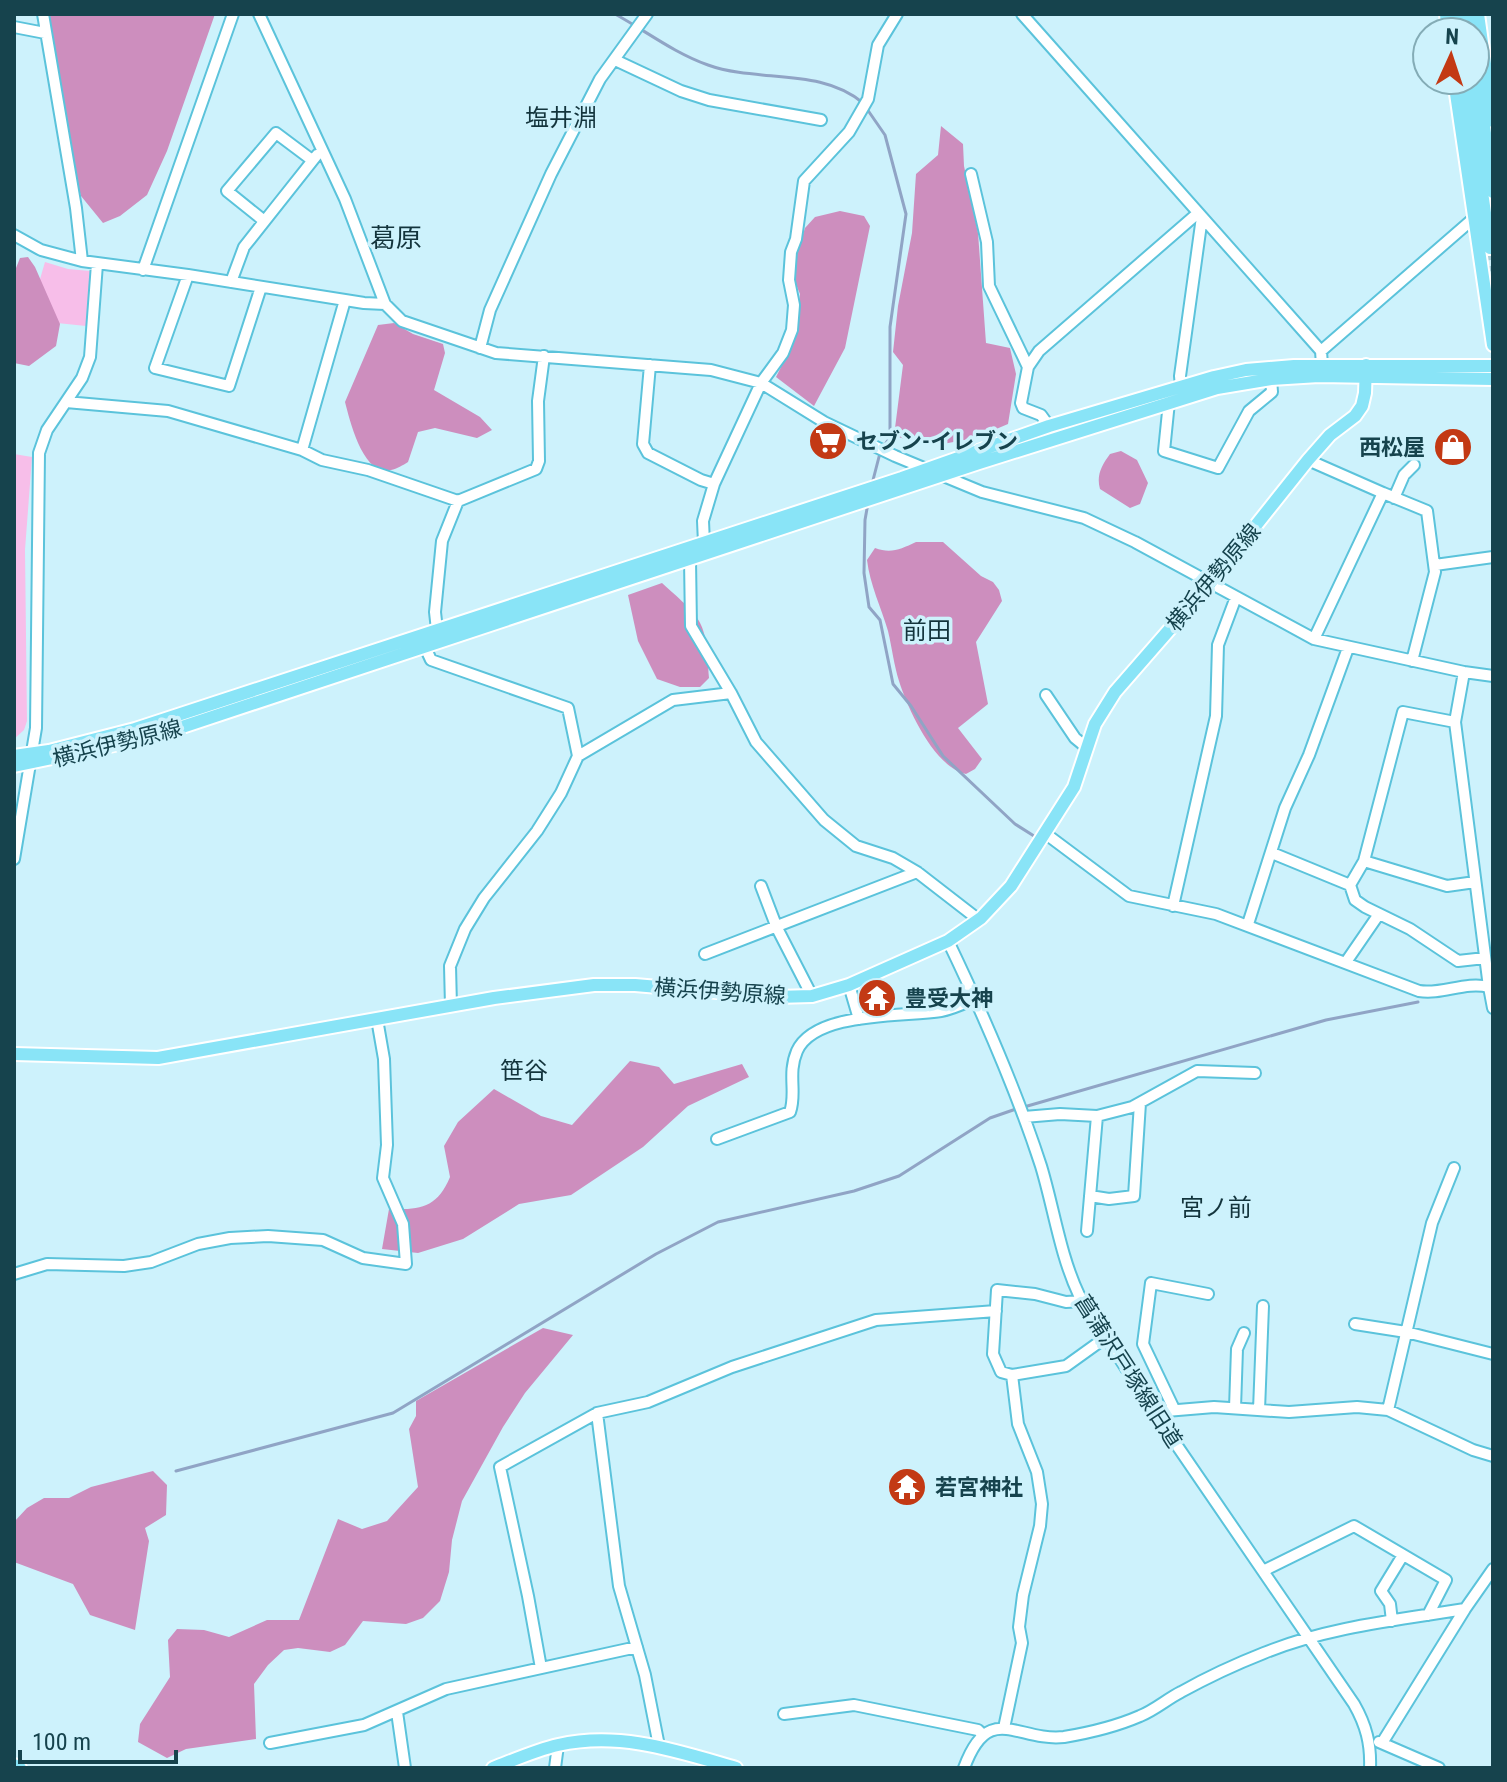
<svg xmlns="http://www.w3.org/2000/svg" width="1507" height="1782" font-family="'Roboto Condensed','Noto Sans JP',sans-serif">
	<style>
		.green { fill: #f7bee9 }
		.forest { fill: #cd8ebe }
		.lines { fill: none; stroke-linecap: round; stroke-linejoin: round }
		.stream { stroke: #90a4c5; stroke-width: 3 }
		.major-tunnel { stroke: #a8cfd9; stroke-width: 12; stroke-dasharray: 12 6; stroke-linecap: butt }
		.minor-casing { stroke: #5bc3db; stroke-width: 14 }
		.major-casing { stroke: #fff; stroke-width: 16 }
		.minor { stroke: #fff; stroke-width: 10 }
		.major { stroke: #89e4f7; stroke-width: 12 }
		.labels { text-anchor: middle; stroke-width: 7; stroke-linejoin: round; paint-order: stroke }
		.poi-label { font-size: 22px; font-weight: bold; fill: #16434d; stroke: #cdf2fc; text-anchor: start }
		.street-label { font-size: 22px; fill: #16434d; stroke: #cdf2fc }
		.neighbourhood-label { font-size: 24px; fill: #13343c; stroke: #cdf2fc }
		.quarter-label { font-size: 26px; fill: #13343c; stroke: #cdf2fc }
	</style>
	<rect width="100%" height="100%" fill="#cdf2fc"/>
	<!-- green -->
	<path class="green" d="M45,262L68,269L90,271L86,326L28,320Z
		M14,454L32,457L25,550L27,721L24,730L14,739Z"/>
	<!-- forest -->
	<path class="forest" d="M48,14H215L167,151L147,195L120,216L103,223L81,196L56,113L58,74L48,35Z
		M941,126L963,144L964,166L978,233L986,343L1010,348L1016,374L1008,424L975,438L932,446L894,436L903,365L893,352L898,306L912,233L916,174L938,155Z
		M840,211L864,216L870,226L845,348L814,406L776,377L795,339L800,294L795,282L797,253L805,228L815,217Z
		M28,257L35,267L60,324L56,346L29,366L14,363V273L20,258Z
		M394,323L413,334L443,344L445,353L434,390L480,417L492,430L477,438L435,428L418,432L408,462C403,465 397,469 391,470C363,477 350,421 345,402L378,325Z
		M1121,451L1137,460L1148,483L1140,504L1130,508L1100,489C1096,475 1102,465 1110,454Z
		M916,542H943L981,576L993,582L999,590L1002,601L976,642L988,704L958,728L982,759L975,769L966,774C934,767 908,709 899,681C894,665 892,648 888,631C881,607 870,585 867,560L875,548C891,554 901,549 916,542Z
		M662,583C704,621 706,620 709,678L700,687H680L657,679L638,641L628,595Z
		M630,1061L659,1067L674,1084L742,1064L749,1077L688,1106L643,1147L571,1195L519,1204L463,1239L418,1253L382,1249L389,1209C420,1210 437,1208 450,1177L444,1146L458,1122L494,1089L541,1116L572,1125Z
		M543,1328L573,1335L525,1393L503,1427L462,1501L452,1540L449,1572L440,1601L423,1618L406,1624L363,1621L345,1645L330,1652L298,1648L284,1650L268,1665L254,1684L256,1739L186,1749L167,1758L138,1742L140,1724L170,1677L168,1640L177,1629L204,1630L229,1637L267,1620H299L338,1519L362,1529L387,1521L418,1487L409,1429L416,1416V1401Z
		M153,1471L167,1485L166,1515L145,1528L149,1541L135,1630L90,1615L73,1584L14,1562V1522L27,1508L44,1498H69L91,1487Z"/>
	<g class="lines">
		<!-- stream -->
		<path class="stream" d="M615,14C646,31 674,53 708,65C757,83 821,67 863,103
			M867,109L885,135L906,214L890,327V437L884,446
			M872,484L880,453
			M868,503L865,520L864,573L869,607L880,620L893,684L911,706L943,756L1015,824L1034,836
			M1024,1107L1326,1020L1418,1002
			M176,1471L393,1413L656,1254L718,1222L854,1191L899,1176L990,1118L1016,1109"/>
		<!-- major-tunnel -->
		<path class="major-tunnel" d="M1490,248L1493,271"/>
		<defs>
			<path id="minor" d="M43,14L76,208L82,261
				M259,14L345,199L385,304L402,321L496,353L711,370L761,383L824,422L895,456L982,492L1084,518L1135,542L1314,639L1464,672L1493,676
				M1022,14L1321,351L1322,365
				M14,27L45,33
				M615,60L681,91L709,100L821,120
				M971,174L987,242L989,286L1028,367
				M263,220L227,191L276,133L312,160
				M14,235L41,250L82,261L188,275L364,303L385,304
				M143,270L233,14
				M188,275L155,368L229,386L261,287
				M231,282L244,247L317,155
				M480,348L490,310L551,174L600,79L647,14
				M1321,351L1474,218
				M650,365L643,444L648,453L701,480L714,484
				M1181,387L1180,376L1202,217
				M66,402L168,411L302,450L322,460L368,470L458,501L536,469L539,461L538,401L544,356
				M1169,402L1164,451L1218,468L1249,411L1272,392L1271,379
				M1049,426L1041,415L1023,408L1021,403L1028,367L1039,351L1198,213
				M302,450L345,300
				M1308,460L1383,493
				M1394,498L1404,475L1414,465
				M704,543L703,521L714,484L761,383L783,353L792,330L794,305L789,280L791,252L796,239L804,181L849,132L868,99L878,45L897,14
				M690,560L691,626L731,693L756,742L824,820L856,846L893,858L917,872L979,920
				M1435,565L1493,557
				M437,630L435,612L442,541L458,501
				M1314,639L1383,493L1427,511L1435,572L1412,661
				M425,647L431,660L568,708L578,756L561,793L537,831L484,898L465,929L450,966L451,1006
				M1464,672L1455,722L1489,987
				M1046,695L1075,738L1086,747
				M578,756L673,700L731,693
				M1046,834L1129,896L1216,914L1419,991C1442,995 1465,981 1489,987L1493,1008
				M1272,853L1350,885L1355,900L1365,907L1410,929L1458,961L1485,958
				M14,859L36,728L39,453L47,430L82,378L90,357L97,264
				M1364,861L1447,886L1475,882
				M1350,885L1364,861L1403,712L1455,722
				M761,886L777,928L812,996
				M1173,906L1216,716L1218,645L1236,597
				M1248,924L1285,808L1309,755L1348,648
				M948,941C983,1014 1016,1089 1041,1166C1054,1209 1060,1255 1079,1295L1154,1412L1354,1704C1366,1725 1371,1744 1370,1768
				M705,954L917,872
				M1346,962L1379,914
				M849,985L859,1019
				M1024,1117L1060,1114L1097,1116L1132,1107L1197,1071L1255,1073
				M717,1139L790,1112C797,1093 787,1074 797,1051C815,1011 904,1017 941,1011C953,1009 965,1003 976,998
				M1090,1196L1109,1199L1134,1196L1140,1103
				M1087,1231L1097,1116
				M14,1274L47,1264L124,1266L151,1262L198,1244L230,1238L268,1236L323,1240L363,1258L406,1264L403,1224L383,1178L387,1145L384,1059L377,1019
				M1355,1324L1406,1332L1493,1354
				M1012,1375L1001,1372L993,1354L997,1290L1035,1294L1066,1302L1083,1301
				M1235,1408L1237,1349L1244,1333
				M1174,1409L1143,1344L1151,1283L1208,1294
				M1259,1410L1263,1306
				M1388,1410L1432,1223L1454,1168
				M1154,1412L1214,1407L1289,1412L1357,1407L1388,1410L1473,1450L1493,1456
				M597,1413L619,1586L645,1675L659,1746
				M1263,1571L1354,1526L1446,1580L1428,1615
				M1392,1621L1390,1604L1381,1591L1403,1555
				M541,1668L528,1596L500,1467L597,1413L648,1402L732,1367L876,1320L996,1311
				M397,1712L405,1768
				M784,1714L854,1705L978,1730L983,1735
				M1004,1728L1022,1643L1019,1627L1023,1595L1040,1526L1042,1504L1037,1472L1018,1424L1012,1375L1066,1366L1105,1338
				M1379,1742L1439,1768
				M270,1743L364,1725L446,1689L637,1647
				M1382,1743L1465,1609L1493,1569
				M555,1768L558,1745
				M964,1768C989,1700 1017,1742 1064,1737C1088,1733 1117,1726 1140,1716C1155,1710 1167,1699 1181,1692C1208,1677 1236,1664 1264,1653C1328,1627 1397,1620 1465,1609"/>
			<path id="major" d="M1446,14L1448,32
				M1457,14L1459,32
				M1468,14L1471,32
				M1478,14L1493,121
				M1475,60L1493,192
				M1454,80L1493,345
				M1466,80L1490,248
				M14,756L49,751L135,729L902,478L1049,426L1214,377L1246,370L1294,366H1493
				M14,766L152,737L979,463L1217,388L1271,379L1319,376L1493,379
				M14,1054L158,1058L494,998L594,985H635L776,997L812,996L849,985L948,941L981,918L1011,886L1074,787L1095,724L1115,692L1210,583L1308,460L1330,435L1355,416L1362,406L1365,393L1366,365
				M14,1765L20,1768
				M493,1768C514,1760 536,1750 558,1745C620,1731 677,1751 736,1768"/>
		</defs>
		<!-- minor casing -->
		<use href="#minor" class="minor-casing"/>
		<!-- major casing -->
		<use href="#major" class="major-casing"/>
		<!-- minor -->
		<use href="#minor" class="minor"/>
		<!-- major -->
		<use href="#major" class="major"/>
	</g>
	<!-- icons -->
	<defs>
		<symbol id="supermarket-disc" viewBox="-11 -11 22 22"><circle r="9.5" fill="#c33914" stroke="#cdf2fc"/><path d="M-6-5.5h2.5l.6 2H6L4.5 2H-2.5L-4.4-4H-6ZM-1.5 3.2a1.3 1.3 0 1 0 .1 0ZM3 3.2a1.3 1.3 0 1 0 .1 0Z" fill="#fff"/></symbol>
		<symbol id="shop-disc" viewBox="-11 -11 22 22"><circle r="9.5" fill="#c33914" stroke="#cdf2fc"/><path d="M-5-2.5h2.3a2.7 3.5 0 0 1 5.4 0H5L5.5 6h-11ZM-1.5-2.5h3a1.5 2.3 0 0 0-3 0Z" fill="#fff"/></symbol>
		<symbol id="temple-disc" viewBox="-11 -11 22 22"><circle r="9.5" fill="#c33914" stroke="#cdf2fc"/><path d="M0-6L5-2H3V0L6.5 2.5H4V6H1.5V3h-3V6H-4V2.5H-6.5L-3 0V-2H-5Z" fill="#fff"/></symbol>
	</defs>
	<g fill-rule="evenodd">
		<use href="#supermarket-disc" x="806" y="419" width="44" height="44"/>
		<use href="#shop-disc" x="1431" y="425" width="44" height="44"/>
		<use href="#temple-disc" x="855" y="976" width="44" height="44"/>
		<use href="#temple-disc" x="885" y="1465" width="44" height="44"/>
	</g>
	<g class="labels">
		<!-- poi labels -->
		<g class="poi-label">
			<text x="856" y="449">セブン-イレブン</text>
			<text x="1425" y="455" text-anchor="end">西松屋</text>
			<text x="905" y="1006">豊受大神</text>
			<text x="935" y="1495">若宮神社</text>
		</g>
		<!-- street labels -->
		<g class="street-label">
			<text transform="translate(1213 577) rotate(-50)" y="8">横浜伊勢原線</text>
			<text transform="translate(117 743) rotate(-14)" y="8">横浜伊勢原線</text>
			<text transform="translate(720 991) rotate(4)" y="8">横浜伊勢原線</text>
			<text transform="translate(1129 1371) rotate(57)" y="8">菖蒲沢戸塚線旧道</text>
		</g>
		<!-- neighbourhood labels -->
		<g class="neighbourhood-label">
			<text x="561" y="126">塩井淵</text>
			<text x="927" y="639">前田</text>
			<text x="524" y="1079">笹谷</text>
			<text x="1216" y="1216">宮ノ前</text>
		</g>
		<!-- quarter labels -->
		<g class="quarter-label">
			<text x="396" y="247">葛原</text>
		</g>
	</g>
	<!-- border -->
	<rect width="1507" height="1782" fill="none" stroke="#16434d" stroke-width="32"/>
	<!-- north arrow -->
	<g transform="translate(1451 56) rotate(3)"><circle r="38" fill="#cdf2fc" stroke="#84acb6" stroke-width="2"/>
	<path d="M0-6L14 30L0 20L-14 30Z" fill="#c33914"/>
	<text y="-12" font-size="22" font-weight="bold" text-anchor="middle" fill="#16434d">N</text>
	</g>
	<!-- scale -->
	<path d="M20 1750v12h156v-12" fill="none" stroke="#16434d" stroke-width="4"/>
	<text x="32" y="1750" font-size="24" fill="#16434d" stroke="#cdf2fc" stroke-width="6" paint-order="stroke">100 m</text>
</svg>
